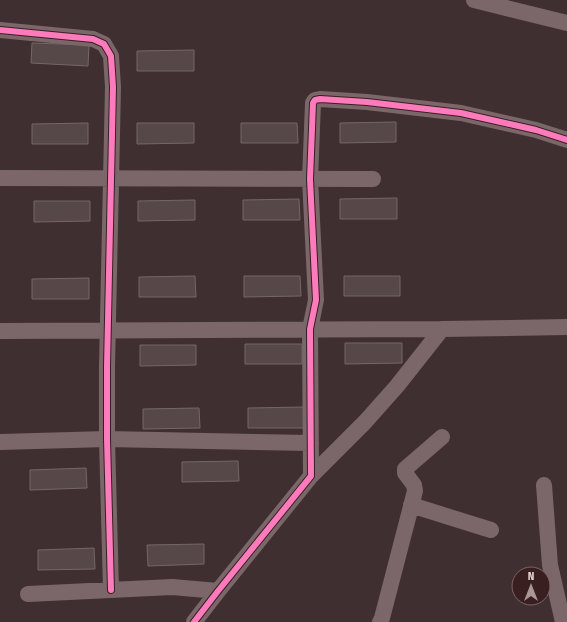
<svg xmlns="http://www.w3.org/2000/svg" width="567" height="622" font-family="'Fira Sans Condensed',sans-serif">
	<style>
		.building { fill: #564849; stroke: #756768 }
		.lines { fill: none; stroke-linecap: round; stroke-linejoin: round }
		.street { stroke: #7b6769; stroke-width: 16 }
		.cycleway-casing { stroke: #3a1f21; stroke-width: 8 }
		.cycleway { stroke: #fd7abc; stroke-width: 6 }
	</style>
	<rect width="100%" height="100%" fill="#3f2f30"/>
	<!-- building -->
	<path class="building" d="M32,43L89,45L88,66L31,63Z
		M194,50V71H137V51Z
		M396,122V142L340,143V123Z
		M88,123V144H32V124Z
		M137,123H194V143L137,144Z
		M241,123H297L298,143H241Z
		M397,198V219H340V199Z
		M299,199L300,220H243V200Z
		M195,200V220L138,221V201Z
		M34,201H90V221L34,222Z
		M195,276L196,297H139V277Z
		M244,276H300L301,296L244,297Z
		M344,276H400V296H344Z
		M89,278V299H32V279Z
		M345,343H402V363L345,364Z
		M245,344H302V364H245Z
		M140,345H196V365L140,366Z
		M304,407V428H248V408Z
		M199,408L200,428L143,429V409Z
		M238,461L239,481L182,482V462Z
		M86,468L87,488L30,490V470Z
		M204,544V564L148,566L147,545Z
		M94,548L95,569L38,570V550Z"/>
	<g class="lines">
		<!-- street -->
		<path class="street" d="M474,0L567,23
			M0,30L93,39L104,44L111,56L113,87L107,366V439L111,590
			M0,178L373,179
			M0,331L442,329L567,327
			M0,442L107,439L311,443
			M311,476L365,422L397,386L442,329
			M544,485L550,565L563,622
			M411,505L491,530
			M28,594L172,587L218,591
			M194,622L218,591L311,476L310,329L316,300L310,179L313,103L315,100L320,99L367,102L461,113L536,130L567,140
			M380,622L382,618L415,491L414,485L405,473V469L442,437"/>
		<defs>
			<path id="cycleway" d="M0,30L93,39L104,44L111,56L113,87L107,366V439L111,590
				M194,622L218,591L311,476L310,329L316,300L310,179L313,103L315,100L320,99L367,102L461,113L536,130L567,140"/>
		</defs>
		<!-- cycleway casing -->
		<use href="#cycleway" class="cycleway-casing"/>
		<!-- cycleway -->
		<use href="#cycleway" class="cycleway"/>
	</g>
	<!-- north arrow -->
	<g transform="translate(531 586)"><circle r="19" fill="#3a1f21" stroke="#7d6567"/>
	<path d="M0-3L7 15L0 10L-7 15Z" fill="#a99797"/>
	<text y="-6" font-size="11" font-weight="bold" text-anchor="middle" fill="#e2cfcf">N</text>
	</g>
</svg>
